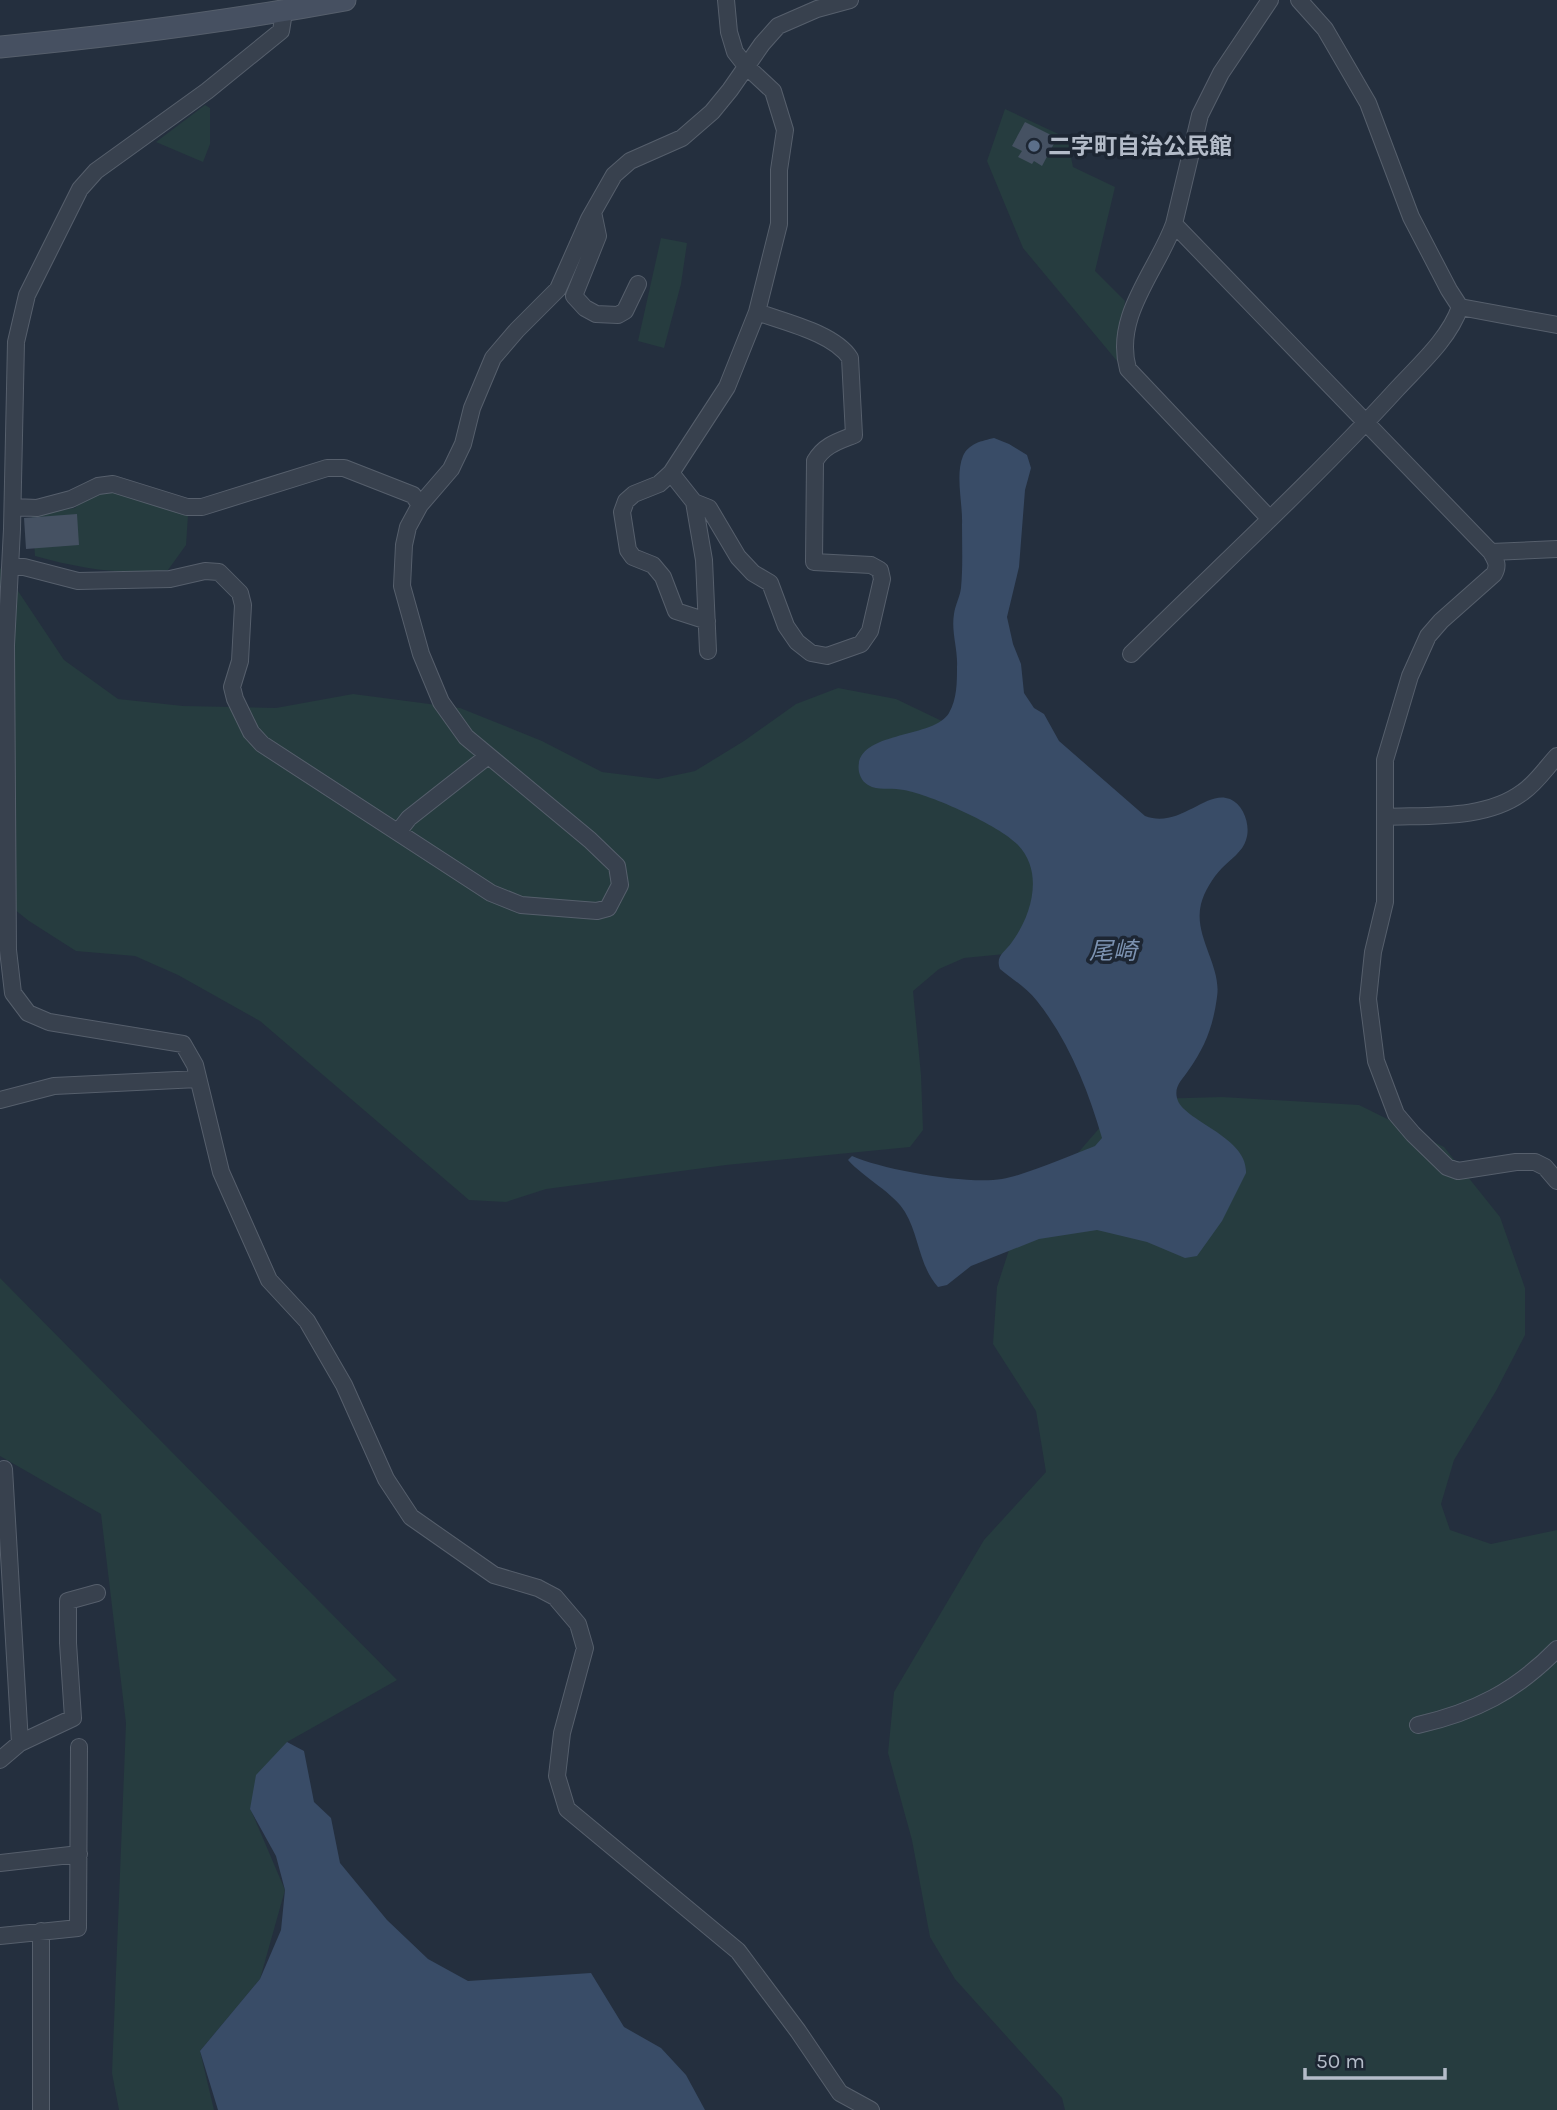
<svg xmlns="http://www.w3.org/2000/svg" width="1557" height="2110" font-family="Karla,'Noto Sans JP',sans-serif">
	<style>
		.green { fill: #263c3f }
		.water { fill: #394c67 }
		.building { fill: #455162 }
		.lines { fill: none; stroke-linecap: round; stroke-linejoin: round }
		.street-casing { stroke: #565f6c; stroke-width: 18 }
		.secondary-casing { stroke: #565f6c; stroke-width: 23 }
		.street { stroke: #38414e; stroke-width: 16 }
		.secondary { stroke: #465061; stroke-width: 21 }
		.service-dot { fill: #5c6f8a; stroke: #1d2633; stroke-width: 2.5 }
		.labels { text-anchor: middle; stroke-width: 7; stroke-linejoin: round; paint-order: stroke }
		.poi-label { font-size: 23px; font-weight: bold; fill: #b4bcc9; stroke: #1d2633; text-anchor: start }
		.water-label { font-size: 24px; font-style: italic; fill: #7c92b1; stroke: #1d2633 }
	</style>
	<rect width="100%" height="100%" fill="#242f3e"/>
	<!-- green -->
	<path class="green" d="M205,105L210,108V144L203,162L156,142Z
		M1005,109L1067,138L1073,167L1115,187L1095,271L1125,301L1117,361L1023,248L987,161Z
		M661,238L687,243L681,284L664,348L638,341Z
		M111,490L188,515L186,545L168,570C124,576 78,568 35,556L32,514L75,508L84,499Z
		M0,568L8,576L64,660L118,699L183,706L276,708L353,694L460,708L542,741L602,772L658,779L695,771L744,741L796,704L838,688L896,699L969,734L1049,796L1055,949L964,958L939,969L913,991L921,1075L923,1130L910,1147L726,1165L546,1189L506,1202L469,1200L260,1021L178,975L135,956L76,951L29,921L0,898Z
		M1222,1097L1359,1105L1444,1147L1500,1217L1525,1288V1335L1496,1391L1454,1460L1441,1504L1450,1530L1491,1544L1557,1530V2110H1065L1062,2098L955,1979L930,1937L912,1840L888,1753L894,1692L984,1540L1046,1472L1036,1411L993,1344L997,1287L1018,1222L1109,1117L1153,1099Z
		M0,1278L397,1680L287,1742L250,1808L285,1890L260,1979L200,2051L214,2110H119L112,2073L126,1723L101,1514L0,1456Z"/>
	<!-- water -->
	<path class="water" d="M994,438L1009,444L1027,455L1031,468L1025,490L1019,567L1007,617L1013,644L1021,664L1024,693L1034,708L1044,714L1059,741L1145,816C1180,829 1206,789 1230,799C1244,805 1251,826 1246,840C1243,851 1230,860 1222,868C1213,877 1204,892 1201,904C1193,936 1222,966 1217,997C1213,1027 1205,1047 1188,1071C1182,1080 1174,1086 1177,1098C1182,1121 1248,1136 1246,1173L1222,1221L1197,1256L1185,1258L1147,1242L1097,1230L1039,1239L971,1266L947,1285L938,1287C919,1266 919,1235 905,1212C895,1194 863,1177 848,1160L852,1156C884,1170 968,1185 1002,1179C1029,1174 1068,1156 1095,1146L1102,1138C1088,1089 1068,1040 1037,1001C1027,988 1012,979 1000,969C995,956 1005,952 1012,942C1032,915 1044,872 1018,845C999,825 931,795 904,790C894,788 882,790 872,787C865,784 861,780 859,772C852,730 933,740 949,713C957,699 957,682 957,667C958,649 951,632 954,614C955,605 960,597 961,588C963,567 962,546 962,525C963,504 955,475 963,456C969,443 982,441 994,438Z
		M287,1742L304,1751L314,1802L331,1818L340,1863L387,1920L428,1959L468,1981L591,1973L624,2027L661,2048L686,2075L705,2110H218L200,2051L260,1979L281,1930L285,1890L276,1856L250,1809L256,1775Z"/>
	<!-- building -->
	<path class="building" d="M1025,122L1057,138L1042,166L1034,161L1032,164L1018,157L1022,151L1012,146Z
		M77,514L79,545L26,549L24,518Z"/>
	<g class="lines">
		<defs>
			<path id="street" d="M1299,0L1325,29L1368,103L1411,217L1449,290L1460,307L1557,325
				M284,12L281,31L207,91L96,171L80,189L27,295L16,342L12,529L6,645L8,950L13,993L28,1013L49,1022L183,1044L195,1065L221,1172L269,1280L307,1321L344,1385L386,1479L411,1517L494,1575L538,1588L555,1597L578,1624L585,1648L562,1733L557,1776L567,1809L738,1951L798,2031L840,2093L871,2110
				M593,212L598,236L574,296L585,308L596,314L618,315L625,311L638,284
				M1174,224L1491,552C1496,561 1499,565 1494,574L1441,621L1428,636L1410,676L1385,760V902L1373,952L1368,999L1376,1061L1396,1114L1413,1134L1447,1167L1458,1171L1516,1162H1535L1545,1167L1557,1181
				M671,473L694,502L709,508L738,557L753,573L770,583L786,626L797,642L811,653L827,656L861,644L870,631L882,579L880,570L871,565L814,562L815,461C824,445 839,441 854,435L850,358C834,333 784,322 757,312
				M694,502L704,560L708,651
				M13,507L37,508L71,499L98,486L113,484L187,507H202L327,468H344L413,495L420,505
				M1269,518L1128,369C1113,316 1157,271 1174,224L1200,115L1221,73L1270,0
				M1491,552L1557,549
				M10,567H24L78,581L170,579L205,571L219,572L240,593L243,605L240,661L232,687L235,699L251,732L262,744L491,893L521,905L597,911L608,908L620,885L617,866L590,840L466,737L441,702L421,654L402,586L404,545L408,527L420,505L451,469L463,444L472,408L493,358L517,330L558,289L589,219L614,175L630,161L682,138L712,112L730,90L762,44L778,26L817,9L850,0
				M707,621L676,611L663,577L653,565L633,557L628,550L622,512L626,501L634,494L659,484L671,473L727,387L757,312L779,224V170L785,130L773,91L746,66L735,52L729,32L726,0
				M1131,654C1219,567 1312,482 1396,390C1419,365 1449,339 1460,307
				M1385,817C1429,815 1486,820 1523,792C1536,783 1546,768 1557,756
				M398,832L409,818L488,756
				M0,1100L54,1086L198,1079
				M4,1469L20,1743
				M1418,1725C1475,1712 1516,1691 1557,1649
				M0,1760L20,1743L73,1718L68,1643V1601L97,1593
				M0,1863L79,1854
				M0,1936L78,1928L79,1747
				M41,2110V1931"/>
			<path id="secondary" d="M0,47C115,36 231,21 345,0"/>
		</defs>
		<!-- street casing -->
		<use href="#street" class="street-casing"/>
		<!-- secondary casing -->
		<use href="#secondary" class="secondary-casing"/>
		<!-- street -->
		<use href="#street" class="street"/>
		<!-- secondary -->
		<use href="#secondary" class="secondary"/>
	</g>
	<!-- markers -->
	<circle class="service-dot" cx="1034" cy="146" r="7"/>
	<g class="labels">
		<!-- poi labels -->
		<g class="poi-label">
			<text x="1048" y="154">二字町自治公民館</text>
		</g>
		<!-- water labels -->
		<g class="water-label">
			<text x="1113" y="959">尾崎</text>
		</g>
	</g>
	<!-- scale -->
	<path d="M1305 2068v10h140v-10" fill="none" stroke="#b4bcc9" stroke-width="3.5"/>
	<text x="1316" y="2068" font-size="21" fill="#b4bcc9" stroke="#1d2633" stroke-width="5" paint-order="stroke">50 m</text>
</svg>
